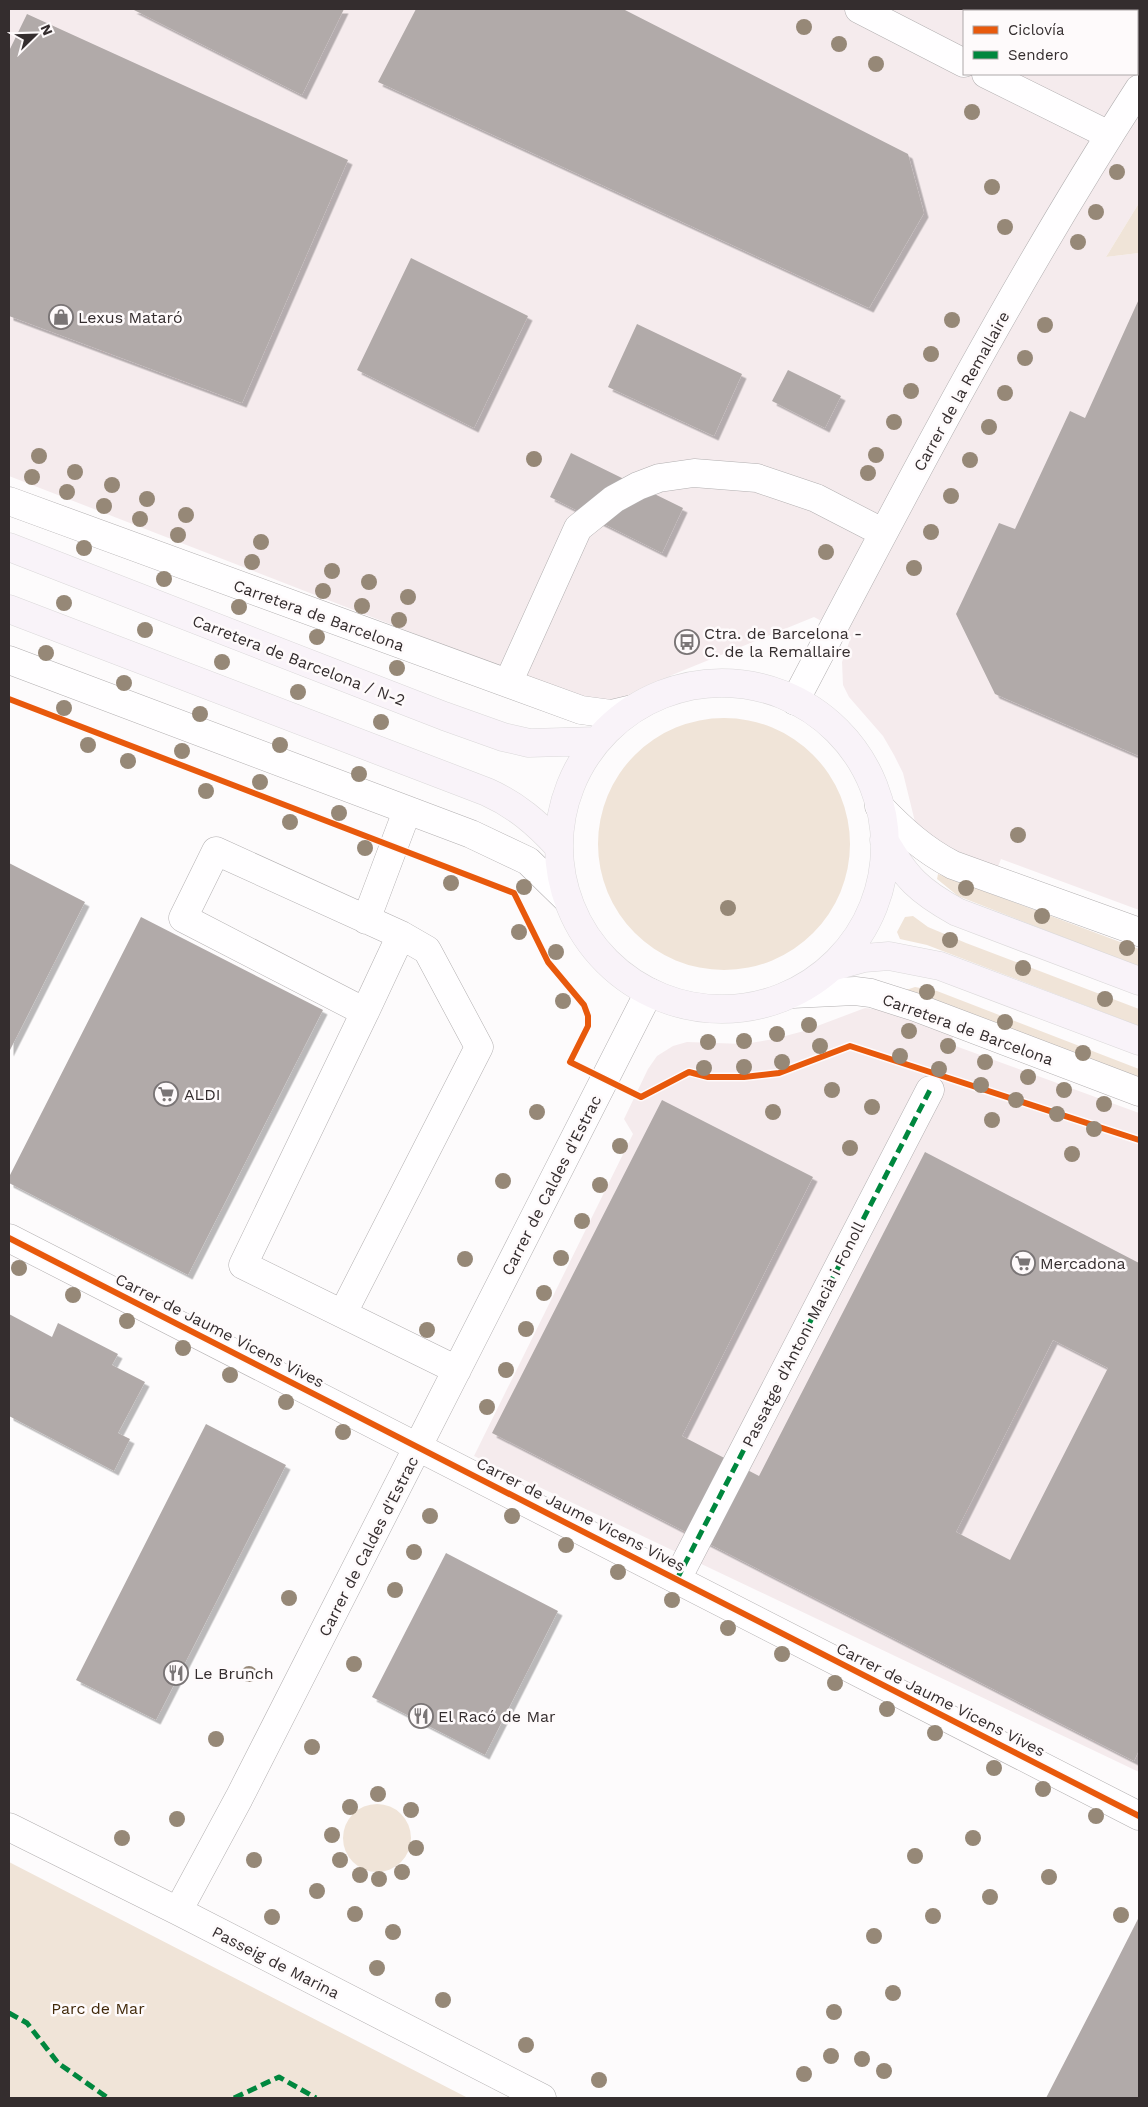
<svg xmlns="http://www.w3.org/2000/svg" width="1148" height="2107" font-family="'Work Sans',sans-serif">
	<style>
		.built { fill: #f5ebed; fill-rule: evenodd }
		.green { fill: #f0e4d8 }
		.building { fill: #b1aaa9; fill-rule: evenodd; filter: url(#shadow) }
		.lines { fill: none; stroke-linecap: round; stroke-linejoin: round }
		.minor-casing { stroke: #b2afb0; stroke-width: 29 }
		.major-casing { stroke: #dad8d9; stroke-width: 29 }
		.minor { stroke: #fffeff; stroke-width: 28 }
		.major { stroke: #f9f3f9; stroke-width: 28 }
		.quiet { stroke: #00873e; stroke-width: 5; stroke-dasharray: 10 5; stroke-linecap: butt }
		.cycleway-casing { stroke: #fefafb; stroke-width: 9 }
		.cycleway { stroke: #e8590c; stroke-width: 6 }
		.tree { fill: #968877 }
		.labels { text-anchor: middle; stroke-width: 5; stroke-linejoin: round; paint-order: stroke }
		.poi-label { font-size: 16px; fill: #342d2e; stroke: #fefafb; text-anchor: start }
		.street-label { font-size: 16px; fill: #342d2e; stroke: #fefafb }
		.park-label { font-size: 16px; fill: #41290a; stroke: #fefafb }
	</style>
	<defs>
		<filter id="shadow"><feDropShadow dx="4.5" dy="4.5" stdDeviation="0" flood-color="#0004"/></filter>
	</defs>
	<rect width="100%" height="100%" fill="#fdfbfc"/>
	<!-- built -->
	<path class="built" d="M9,9H1139V203L1106,257L1139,253V910L1001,859L996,872L950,855L917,830L903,773L894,755L883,736L849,697L843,685L842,662L851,637L814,617L672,675L623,702L606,708L9,476ZM964,11H1137V74H964Z
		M865,1008L884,1010L955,1033L950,1044L1139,1113V1772L474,1456L633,1134L624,1119L648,1069L657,1056L673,1046L687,1042L744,1044L774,1039L804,1031Z"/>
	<!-- green -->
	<path class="green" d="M994,9H1077L1069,11H999Z
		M1139,203V253L1106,257Z
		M598 844a126 126 0 1 1 252 0a126 126 0 1 1-252 0Z
		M938,874L1139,949V967L958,896L937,879Z
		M913,916L928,927L966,943L1139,1009V1026L927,945L900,939L897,932L905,917Z
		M915,987L937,991L1139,1069V1086L900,992Z
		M343 1838a34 34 0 1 1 68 0a34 34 0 1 1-68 0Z
		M9,1862L468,2098H9Z"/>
	<!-- building -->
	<path class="building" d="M132,9H344L302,95Z
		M416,9H623L908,154L924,213L869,308L378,82Z
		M27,14L348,160L242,403L9,316V51Z
		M411,258L528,316L474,428L357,370Z
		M1139,299V756L995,694L956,614L999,523L1015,529L1070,411L1085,418Z
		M637,324L742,374L714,436L608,387Z
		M788,370L841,396L825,428L772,401Z
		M571,453L683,508L662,553L550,497Z
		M9,863L85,902L9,1052Z
		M141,917L323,1010L188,1275L9,1183V1177Z
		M662,1100L813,1177L682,1436L759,1476L925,1152L1139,1263V1750L1134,1761L492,1433ZM1053,1340L1108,1368L1010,1560L956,1532Z
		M9,1314L52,1337L58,1323L118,1354L112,1365L145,1382L118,1433L130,1439L114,1471L9,1416Z
		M206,1424L286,1465L156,1720L76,1680Z
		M446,1553L558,1611L485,1755L372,1697Z
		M1139,1917V2098H1046L1108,1978Z"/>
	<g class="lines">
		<defs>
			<path id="minor" d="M859,9L964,63
				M986,74L1109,135
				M9,501L581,710L611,714L632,709
				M9,660L471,834L528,861L567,899
				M508,683L578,528L614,499L638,486L659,478L694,473L757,478L816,498L882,532
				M795,701C904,493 1012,285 1139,89
				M879,806C902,830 924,850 953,865L1139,932
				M366,920L407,811
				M792,994L855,991L871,993L915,1007L1139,1092
				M365,1012L401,935
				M9,1238L1139,1816
				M343,1313L479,1047L427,950L401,935L216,851L183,918L365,1012L243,1265L457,1370
				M677,1579L930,1090
				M9,1827L178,1911L542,2098
				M178,1911L239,1798L649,992"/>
			<path id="major" d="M9,547L444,716L503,737L529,743L596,741
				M9,609L487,792C516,805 537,823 558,846
				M559 846a163 163 0 1 1 326 0a163 163 0 1 1-326 0Z
				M884,840C906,878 919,891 957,912L1139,981
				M831,967L864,958L889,956L940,966L1139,1041"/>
		</defs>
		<!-- minor casing -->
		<use href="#minor" class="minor-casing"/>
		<!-- major casing -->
		<use href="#major" class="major-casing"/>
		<!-- minor -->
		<use href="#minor" class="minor"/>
		<!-- major -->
		<use href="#major" class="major"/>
		<!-- quiet -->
		<path class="quiet" d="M677,1579L930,1090
			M9,2013L27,2023L58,2063L108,2098
			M234,2098L279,2077L316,2098"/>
		<defs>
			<path id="cycleway" d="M9,699L514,893L548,962L584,1005L588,1016V1026L570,1062L641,1097L689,1072L708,1077H744L779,1073L850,1046L1139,1140
				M9,1238L1139,1816"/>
		</defs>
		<!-- cycleway casing -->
		<use href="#cycleway" class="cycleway-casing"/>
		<!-- cycleway -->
		<use href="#cycleway" class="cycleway"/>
	</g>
	<!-- trees -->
	<g class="tree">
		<circle cx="804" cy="27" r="8"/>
		<circle cx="839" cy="44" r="8"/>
		<circle cx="876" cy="64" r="8"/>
		<circle cx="972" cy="112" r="8"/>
		<circle cx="1117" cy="172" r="8"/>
		<circle cx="992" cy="187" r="8"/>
		<circle cx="1096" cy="212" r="8"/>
		<circle cx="1005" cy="227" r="8"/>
		<circle cx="1078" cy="242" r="8"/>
		<circle cx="952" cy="320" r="8"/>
		<circle cx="1045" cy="325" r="8"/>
		<circle cx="931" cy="354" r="8"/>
		<circle cx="1025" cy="358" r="8"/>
		<circle cx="911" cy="391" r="8"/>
		<circle cx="1005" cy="393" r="8"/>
		<circle cx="894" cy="422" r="8"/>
		<circle cx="989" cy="427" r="8"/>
		<circle cx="876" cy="455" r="8"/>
		<circle cx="39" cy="456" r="8"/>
		<circle cx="534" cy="459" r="8"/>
		<circle cx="970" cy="460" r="8"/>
		<circle cx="75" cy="472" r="8"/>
		<circle cx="868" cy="473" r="8"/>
		<circle cx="32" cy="477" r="8"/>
		<circle cx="112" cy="485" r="8"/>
		<circle cx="67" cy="492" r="8"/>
		<circle cx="951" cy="496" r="8"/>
		<circle cx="147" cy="499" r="8"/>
		<circle cx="104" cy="506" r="8"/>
		<circle cx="186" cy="515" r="8"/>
		<circle cx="140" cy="519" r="8"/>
		<circle cx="931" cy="532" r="8"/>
		<circle cx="178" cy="535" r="8"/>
		<circle cx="261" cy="542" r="8"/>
		<circle cx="84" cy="548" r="8"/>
		<circle cx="826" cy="552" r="8"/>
		<circle cx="252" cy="562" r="8"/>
		<circle cx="914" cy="568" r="8"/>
		<circle cx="332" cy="571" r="8"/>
		<circle cx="164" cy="579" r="8"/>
		<circle cx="369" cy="582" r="8"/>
		<circle cx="323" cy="591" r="8"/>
		<circle cx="408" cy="597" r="8"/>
		<circle cx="64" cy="603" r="8"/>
		<circle cx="362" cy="606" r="8"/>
		<circle cx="239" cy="607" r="8"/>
		<circle cx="399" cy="620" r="8"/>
		<circle cx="145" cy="630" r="8"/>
		<circle cx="317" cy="637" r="8"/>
		<circle cx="46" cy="653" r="8"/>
		<circle cx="222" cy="662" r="8"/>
		<circle cx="397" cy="668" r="8"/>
		<circle cx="124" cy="683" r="8"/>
		<circle cx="298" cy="692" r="8"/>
		<circle cx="64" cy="708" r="8"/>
		<circle cx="200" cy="714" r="8"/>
		<circle cx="381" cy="722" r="8"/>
		<circle cx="88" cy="745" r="8"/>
		<circle cx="280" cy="745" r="8"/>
		<circle cx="182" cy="751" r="8"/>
		<circle cx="128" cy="761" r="8"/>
		<circle cx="359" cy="774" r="8"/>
		<circle cx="260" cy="782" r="8"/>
		<circle cx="206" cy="791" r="8"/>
		<circle cx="339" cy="813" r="8"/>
		<circle cx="290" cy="822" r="8"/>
		<circle cx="1018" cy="835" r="8"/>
		<circle cx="365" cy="848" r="8"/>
		<circle cx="451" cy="883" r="8"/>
		<circle cx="524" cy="887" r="8"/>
		<circle cx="966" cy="888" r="8"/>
		<circle cx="728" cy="908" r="8"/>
		<circle cx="1042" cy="916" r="8"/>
		<circle cx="519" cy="932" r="8"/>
		<circle cx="950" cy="940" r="8"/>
		<circle cx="1127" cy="948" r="8"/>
		<circle cx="556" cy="952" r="8"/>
		<circle cx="1023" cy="968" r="8"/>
		<circle cx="927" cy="992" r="8"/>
		<circle cx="1105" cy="999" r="8"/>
		<circle cx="563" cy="1001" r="8"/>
		<circle cx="1005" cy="1022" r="8"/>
		<circle cx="809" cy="1025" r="8"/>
		<circle cx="909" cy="1031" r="8"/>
		<circle cx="777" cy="1034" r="8"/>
		<circle cx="744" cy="1041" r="8"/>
		<circle cx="708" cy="1042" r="8"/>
		<circle cx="820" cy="1046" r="8"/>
		<circle cx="948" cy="1046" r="8"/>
		<circle cx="1083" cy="1053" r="8"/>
		<circle cx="900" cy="1056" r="8"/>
		<circle cx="782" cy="1062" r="8"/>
		<circle cx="985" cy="1062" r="8"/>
		<circle cx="744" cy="1067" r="8"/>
		<circle cx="704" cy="1068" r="8"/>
		<circle cx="939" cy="1069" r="8"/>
		<circle cx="1028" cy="1077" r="8"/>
		<circle cx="981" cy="1085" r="8"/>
		<circle cx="832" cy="1090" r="8"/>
		<circle cx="1064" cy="1090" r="8"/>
		<circle cx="1016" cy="1100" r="8"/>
		<circle cx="1104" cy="1104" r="8"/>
		<circle cx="872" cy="1107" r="8"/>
		<circle cx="537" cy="1112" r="8"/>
		<circle cx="773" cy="1112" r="8"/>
		<circle cx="1057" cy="1114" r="8"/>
		<circle cx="992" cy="1120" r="8"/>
		<circle cx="1094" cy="1129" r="8"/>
		<circle cx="620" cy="1146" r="8"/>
		<circle cx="850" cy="1148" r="8"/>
		<circle cx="1072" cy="1154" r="8"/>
		<circle cx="503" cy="1181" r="8"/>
		<circle cx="600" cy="1185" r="8"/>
		<circle cx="582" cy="1221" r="8"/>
		<circle cx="561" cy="1258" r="8"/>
		<circle cx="465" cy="1259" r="8"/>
		<circle cx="19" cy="1268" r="8"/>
		<circle cx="544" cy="1293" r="8"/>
		<circle cx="73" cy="1295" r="8"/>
		<circle cx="127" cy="1321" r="8"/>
		<circle cx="526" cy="1329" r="8"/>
		<circle cx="427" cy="1330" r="8"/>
		<circle cx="183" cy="1348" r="8"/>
		<circle cx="506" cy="1370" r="8"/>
		<circle cx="230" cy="1375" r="8"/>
		<circle cx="286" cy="1402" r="8"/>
		<circle cx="487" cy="1407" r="8"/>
		<circle cx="343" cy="1432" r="8"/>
		<circle cx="430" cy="1516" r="8"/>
		<circle cx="512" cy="1516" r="8"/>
		<circle cx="566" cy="1545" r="8"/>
		<circle cx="414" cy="1552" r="8"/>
		<circle cx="618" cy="1572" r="8"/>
		<circle cx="395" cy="1590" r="8"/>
		<circle cx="289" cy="1598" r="8"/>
		<circle cx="672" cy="1600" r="8"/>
		<circle cx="728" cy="1628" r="8"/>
		<circle cx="782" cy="1654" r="8"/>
		<circle cx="354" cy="1664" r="8"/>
		<circle cx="249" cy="1674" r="8"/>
		<circle cx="835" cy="1683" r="8"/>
		<circle cx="887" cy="1709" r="8"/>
		<circle cx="935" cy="1733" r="8"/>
		<circle cx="216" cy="1739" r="8"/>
		<circle cx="312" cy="1747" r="8"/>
		<circle cx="994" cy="1768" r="8"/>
		<circle cx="1043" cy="1789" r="8"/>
		<circle cx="378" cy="1794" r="8"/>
		<circle cx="350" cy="1807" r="8"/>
		<circle cx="411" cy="1810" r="8"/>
		<circle cx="1096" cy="1816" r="8"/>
		<circle cx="177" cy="1819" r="8"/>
		<circle cx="332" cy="1835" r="8"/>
		<circle cx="122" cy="1838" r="8"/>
		<circle cx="973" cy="1838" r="8"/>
		<circle cx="416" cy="1848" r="8"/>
		<circle cx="915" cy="1856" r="8"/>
		<circle cx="254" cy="1860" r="8"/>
		<circle cx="340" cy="1860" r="8"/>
		<circle cx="402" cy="1872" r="8"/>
		<circle cx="360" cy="1875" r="8"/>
		<circle cx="1049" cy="1877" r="8"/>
		<circle cx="379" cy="1879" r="8"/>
		<circle cx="317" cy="1891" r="8"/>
		<circle cx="990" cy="1897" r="8"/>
		<circle cx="355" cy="1914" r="8"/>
		<circle cx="1121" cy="1915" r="8"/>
		<circle cx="933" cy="1916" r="8"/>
		<circle cx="272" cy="1917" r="8"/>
		<circle cx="393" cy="1932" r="8"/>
		<circle cx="874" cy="1936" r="8"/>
		<circle cx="377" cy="1968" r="8"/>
		<circle cx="893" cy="1993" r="8"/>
		<circle cx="443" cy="2000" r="8"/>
		<circle cx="834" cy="2012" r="8"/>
		<circle cx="526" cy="2045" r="8"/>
		<circle cx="831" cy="2056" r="8"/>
		<circle cx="862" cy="2059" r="8"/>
		<circle cx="884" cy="2071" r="8"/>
		<circle cx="804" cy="2074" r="8"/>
		<circle cx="599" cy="2080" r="8"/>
	</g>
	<!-- icons -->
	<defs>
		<symbol id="shop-ring" viewBox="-11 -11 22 22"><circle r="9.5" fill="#fefafb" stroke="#7a7576" stroke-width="1.5"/><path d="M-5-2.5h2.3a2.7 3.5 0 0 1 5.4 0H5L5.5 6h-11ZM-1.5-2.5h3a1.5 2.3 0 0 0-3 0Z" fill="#7a7576"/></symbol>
		<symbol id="bus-ring" viewBox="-11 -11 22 22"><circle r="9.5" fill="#fefafb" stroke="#7a7576" stroke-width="1.5"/><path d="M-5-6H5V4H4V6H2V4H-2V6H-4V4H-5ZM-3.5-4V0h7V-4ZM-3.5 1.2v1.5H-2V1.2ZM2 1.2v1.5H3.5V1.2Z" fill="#7a7576"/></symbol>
		<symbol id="supermarket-ring" viewBox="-11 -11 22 22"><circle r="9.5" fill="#fefafb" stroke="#7a7576" stroke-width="1.5"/><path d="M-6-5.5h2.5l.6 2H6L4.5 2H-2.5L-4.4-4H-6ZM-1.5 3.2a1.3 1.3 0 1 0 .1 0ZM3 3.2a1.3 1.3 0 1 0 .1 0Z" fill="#7a7576"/></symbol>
		<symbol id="restaurant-ring" viewBox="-11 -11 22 22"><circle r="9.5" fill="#fefafb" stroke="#7a7576" stroke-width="1.5"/><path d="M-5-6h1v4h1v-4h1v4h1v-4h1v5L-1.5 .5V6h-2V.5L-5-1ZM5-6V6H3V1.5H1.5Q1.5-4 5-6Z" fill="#7a7576"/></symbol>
	</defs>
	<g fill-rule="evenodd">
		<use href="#shop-ring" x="47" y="303" width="28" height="28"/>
		<use href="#bus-ring" x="673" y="628" width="28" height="28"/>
		<use href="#supermarket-ring" x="152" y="1080" width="28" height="28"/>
		<use href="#supermarket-ring" x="1009" y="1249" width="28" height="28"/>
		<use href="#restaurant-ring" x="162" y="1659" width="28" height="28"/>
		<use href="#restaurant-ring" x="407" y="1702" width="28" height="28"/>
	</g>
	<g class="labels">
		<!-- poi labels -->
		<g class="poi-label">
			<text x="78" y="323">Lexus Mataró</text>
			<text x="704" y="639">Ctra. de Barcelona -<tspan x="704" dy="18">C. de la Remallaire</tspan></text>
			<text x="184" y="1100">ALDI</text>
			<text x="1040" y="1269">Mercadona</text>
			<text x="194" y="1679">Le Brunch</text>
			<text x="438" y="1722">El Racó de Mar</text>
		</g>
		<!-- street labels -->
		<g class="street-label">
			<text transform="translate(961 391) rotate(-61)" y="6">Carrer de la Remallaire</text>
			<text transform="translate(319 615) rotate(20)" y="6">Carretera de Barcelona</text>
			<text transform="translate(299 660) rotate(21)" y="6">Carretera de Barcelona / N-2</text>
			<text transform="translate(968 1029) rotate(20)" y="6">Carretera de Barcelona</text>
			<text transform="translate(551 1185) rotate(-63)" y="6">Carrer de Caldes d'Estrac</text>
			<text transform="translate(220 1330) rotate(27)" y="6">Carrer de Jaume Vicens Vives</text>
			<text transform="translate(803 1334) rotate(-63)" y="6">Passatge d'Antoni Macià i Fonoll</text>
			<text transform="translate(581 1514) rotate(27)" y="6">Carrer de Jaume Vicens Vives</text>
			<text transform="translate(368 1546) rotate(-63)" y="6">Carrer de Caldes d'Estrac</text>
			<text transform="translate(941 1699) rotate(27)" y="6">Carrer de Jaume Vicens Vives</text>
			<text transform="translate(276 1962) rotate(27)" y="6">Passeig de Marina</text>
		</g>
		<!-- park labels -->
		<g class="park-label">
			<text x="98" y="2014">Parc de Mar</text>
		</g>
	</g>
	<!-- border -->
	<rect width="1148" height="2107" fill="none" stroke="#342d2e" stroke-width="20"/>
	<!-- legend -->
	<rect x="963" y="10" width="175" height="65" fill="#fefafb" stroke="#ada8a9"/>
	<rect x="973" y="26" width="25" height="8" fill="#e8590c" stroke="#ada8a9"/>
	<text x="1008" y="35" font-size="15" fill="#342d2e">Ciclovía</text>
	<rect x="973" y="51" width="25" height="8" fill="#00873e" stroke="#ada8a9"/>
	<text x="1008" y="60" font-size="15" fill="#342d2e">Sendero</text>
	<!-- north arrow -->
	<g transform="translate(35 35) rotate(67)" stroke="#fefafb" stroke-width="4" paint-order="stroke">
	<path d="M0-4L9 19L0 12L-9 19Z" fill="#342d2e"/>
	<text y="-8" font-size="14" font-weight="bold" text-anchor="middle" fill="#342d2e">N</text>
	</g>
</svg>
